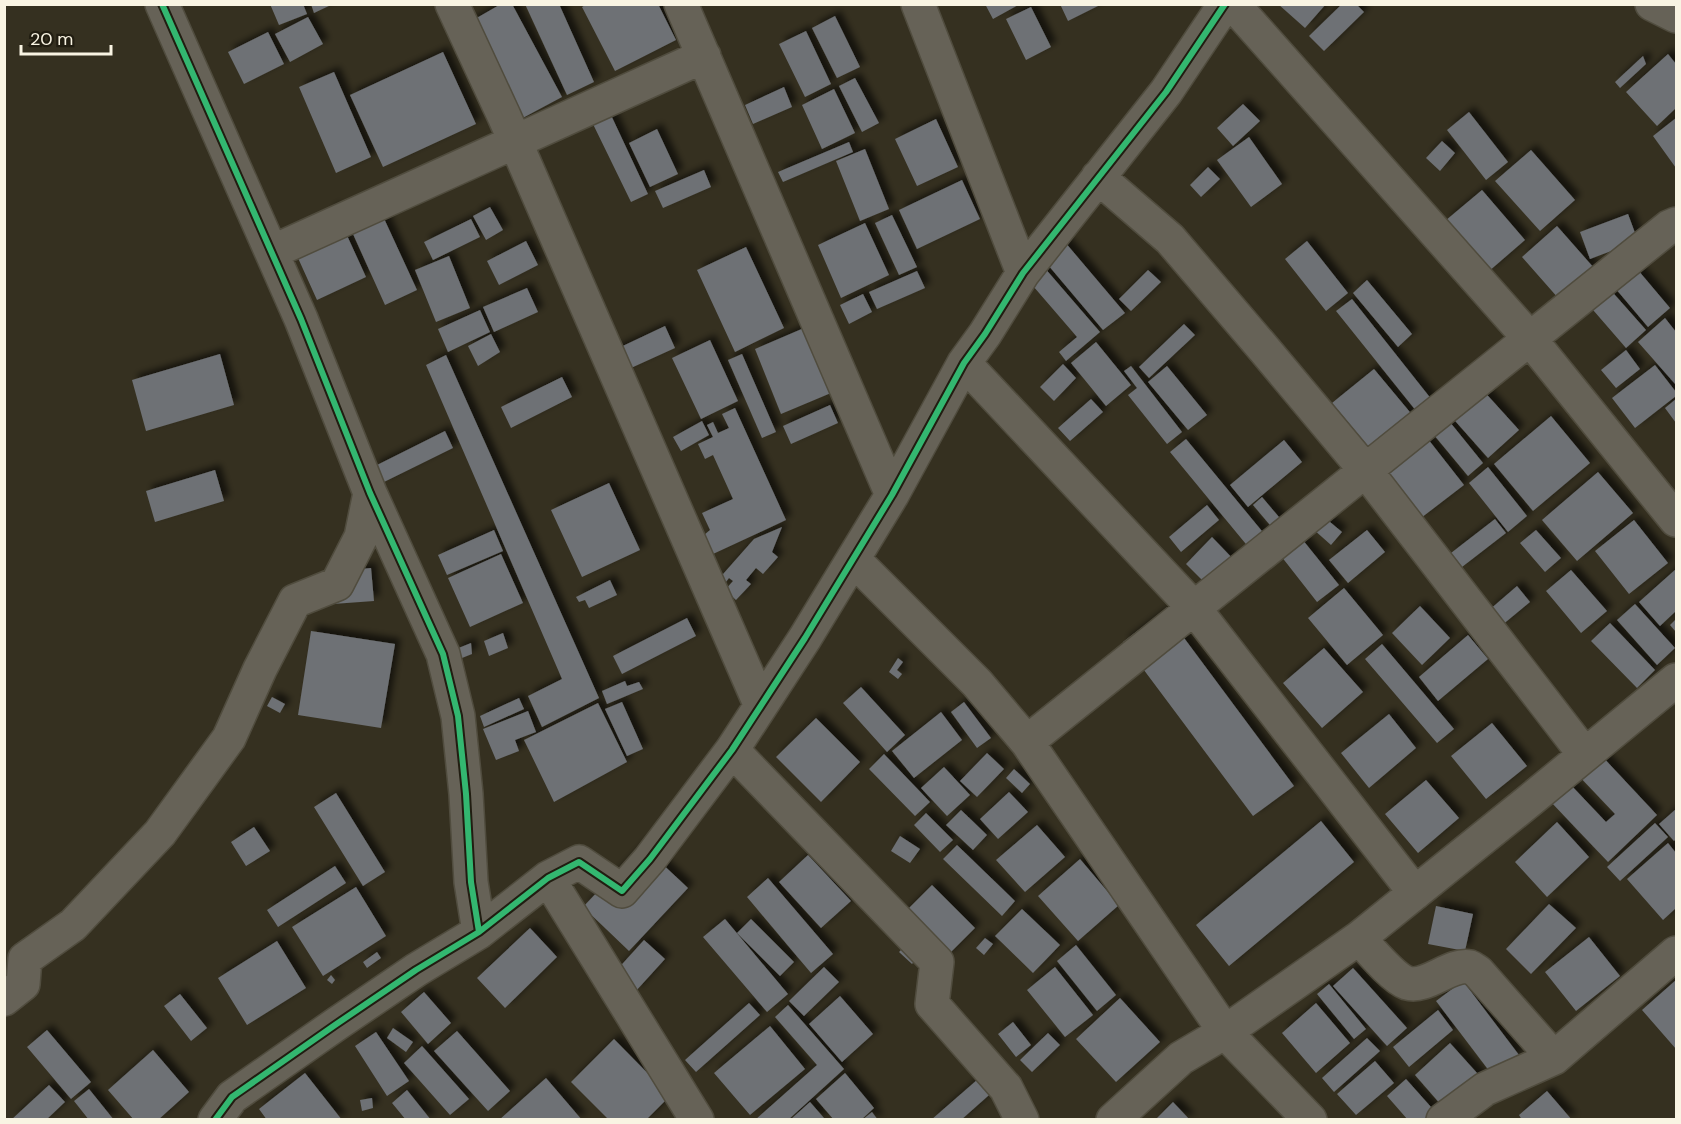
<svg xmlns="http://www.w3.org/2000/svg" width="1681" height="1124" font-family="'DM Sans',sans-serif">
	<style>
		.building { fill: #6e7175; filter: url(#shadow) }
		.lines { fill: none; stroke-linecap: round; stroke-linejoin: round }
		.minor-casing { stroke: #504c3e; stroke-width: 36 }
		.minor { stroke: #666257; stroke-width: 33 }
		.cycleway-casing { stroke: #211d11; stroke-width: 10 }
		.cycleway { stroke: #33b770; stroke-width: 6 }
	</style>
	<defs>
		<filter id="shadow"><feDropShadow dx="5.5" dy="-5.5" stdDeviation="3" flood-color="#0009"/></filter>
	</defs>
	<rect width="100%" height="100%" fill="#353020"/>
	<!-- building -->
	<path class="building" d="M270,4H303L307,14L279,25Z
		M311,4H333L314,13Z
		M501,4H512L562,97L519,120L468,23Z
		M525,4H559L594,82L567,95Z
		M587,4H658L676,40L615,71L582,7Z
		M985,4H1020L993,19Z
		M1060,4H1102L1068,21Z
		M1278,4H1326L1305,28Z
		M1342,4H1356L1364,12L1324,51L1309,36Z
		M1031,7L1051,47L1026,60L1006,19Z
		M835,16L860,67L837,78L812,28Z
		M308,17L323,44L290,62L275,34Z
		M806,31L831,84L805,97L779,44Z
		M268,32L284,64L244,84L228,52Z
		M443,52L476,124L383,167L350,95Z
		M1668,54L1676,64V108L1657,126L1626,92Z
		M1643,56L1646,64L1620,88L1615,82Z
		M334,72L371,157L336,173L299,87Z
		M855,78L879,123L862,132L839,86Z
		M784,87L792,107L753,124L745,105Z
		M834,89L855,133L822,149L802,105Z
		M1243,104L1260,121L1233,146L1217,128Z
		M1469,112L1508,162L1486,180L1447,130Z
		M610,113L648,194L631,202L592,122Z
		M1676,118V168L1653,136Z
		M936,119L958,167L917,186L895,139Z
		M657,129L678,174L650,187L629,143Z
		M1249,137L1282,184L1251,207L1217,160Z
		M1442,141L1455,153L1440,171L1426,158Z
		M849,142L853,152L783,182L778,172Z
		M865,149L889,209L860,221L836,161Z
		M1531,150L1575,200L1540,231L1495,181Z
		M1208,167L1220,179L1201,197L1190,185Z
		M704,170L711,187L663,208L655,191Z
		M962,180L980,219L917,249L899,210Z
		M1482,190L1525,240L1488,272L1445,221Z
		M375,199L417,290L385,305L344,214Z
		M334,207L366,277L317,300L298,258Z
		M490,207L503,230L486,240L473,216Z
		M1628,214L1638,241L1590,259L1580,232Z
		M892,215L917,267L899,275L875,223Z
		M471,219L480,237L433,260L424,242Z
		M865,223L889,275L841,298L818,245Z
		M1557,226L1594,268L1559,299L1522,257Z
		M526,241L538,265L499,285L487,261Z
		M1064,241L1125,313L1103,330L1043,259Z
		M1307,241L1348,293L1326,311L1285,259Z
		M746,247L784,328L735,352L697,270Z
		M449,256L470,308L436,322L415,270Z
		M1632,263L1670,308L1648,327L1610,282Z
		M1043,266L1100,332L1066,361L1059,352L1077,337L1027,279Z
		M1148,270L1161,282L1131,311L1119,299Z
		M917,271L925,288L877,309L869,292Z
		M1367,280L1412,334L1398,347L1353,293Z
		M1607,286L1646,330L1626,348L1587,303Z
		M527,288L538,312L494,332L483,307Z
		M863,294L872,312L849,324L840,305Z
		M1352,299L1432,400L1417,412L1336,311Z
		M480,310L490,332L448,352L438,329Z
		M1665,318L1676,332V385L1638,342Z
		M1184,324L1195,335L1149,378L1139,367Z
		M665,326L675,348L620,373L610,352Z
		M804,328L831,393L781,414L755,349Z
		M491,334L500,352L478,366L468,346Z
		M710,340L738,401L701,419L672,358Z
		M1096,342L1131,385L1106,406L1071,363Z
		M1626,350L1640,369L1616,388L1601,370Z
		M220,354L234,405L146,431L132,380Z
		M742,354L776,432L762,438L728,360Z
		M446,355L599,698L542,727L528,696L562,679L426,365Z
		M1063,364L1076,378L1054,401L1040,387Z
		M1655,365L1676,392V396L1635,428L1612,398Z
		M1131,366L1182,432L1167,444L1128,395L1137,388L1124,371Z
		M1167,366L1207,415L1188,430L1148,382Z
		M1374,369L1414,417L1372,451L1332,403Z
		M562,377L572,397L511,428L501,407Z
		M1480,387L1519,430L1488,458L1449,414Z
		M1091,399L1103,412L1070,441L1058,428Z
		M1676,399V423L1665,408Z
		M830,405L838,423L791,444L783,426Z
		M735,408L786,520L713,554L704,535L710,530L702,513L733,499L713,455L705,459L698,444L713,437L707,425L713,422L718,433L729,428L722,414Z
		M1445,416L1483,463L1468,476L1429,429Z
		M1551,416L1590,463L1533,511L1494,464Z
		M702,421L709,435L681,451L673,437Z
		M445,431L453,448L382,483L373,467Z
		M1424,434L1464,485L1421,518L1381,467Z
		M1186,439L1266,536L1250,549L1170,452Z
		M1284,440L1302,462L1248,507L1230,485Z
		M1488,467L1527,516L1508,532L1469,483Z
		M215,470L224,501L155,522L146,491Z
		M1598,472L1633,513L1577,561L1542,520Z
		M609,483L640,550L582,577L551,510Z
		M1262,497L1284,523L1275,531L1253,505Z
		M1207,505L1219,520L1181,552L1169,537Z
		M1324,517L1342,532L1331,545L1313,529Z
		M1495,519L1506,533L1462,567L1451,553Z
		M1634,520L1668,563L1629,594L1595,551Z
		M782,527L772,552L778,557L763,574L756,568L746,580L751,584L736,600L725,590L733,581L729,578L722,587L716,582L754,539Z
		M494,530L503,551L447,575L438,555Z
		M1367,530L1385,552L1348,583L1329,560Z
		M1536,530L1561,558L1545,572L1520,543Z
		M1212,537L1235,561L1209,587L1186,564Z
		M1302,539L1339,585L1317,602L1281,556Z
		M501,554L523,603L470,627L448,578Z
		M371,568L374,601L333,604L330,572Z
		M1676,569V611L1660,626L1639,602Z
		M1571,570L1607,611L1581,633L1546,591Z
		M610,580L617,595L589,608L585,600L579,602L576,597Z
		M1517,586L1530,602L1501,626L1488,611Z
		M1344,588L1383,635L1347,665L1308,618Z
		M1635,604L1675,648L1657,665L1617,620Z
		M1420,606L1450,638L1422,665L1392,633Z
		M1164,611L1294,786L1253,816L1123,642Z
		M687,618L696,636L622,674L613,656Z
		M1676,619V632L1670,625Z
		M1610,623L1655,670L1637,688L1591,641Z
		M311,631L395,644L381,728L298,715Z
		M503,633L508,648L489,656L484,641Z
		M1468,635L1488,659L1438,701L1419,677Z
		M471,643L472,654L457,660L456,649Z
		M1382,644L1454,729L1437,743L1365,659Z
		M1324,648L1363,692L1322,728L1283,683Z
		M898,658L903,662L897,670L902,674L898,679L889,672Z
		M625,681L627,686L639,682L643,689L607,704L602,691Z
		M861,687L905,735L887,752L843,703Z
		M272,697L285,704L280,713L267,706Z
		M519,698L524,709L484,727L480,716Z
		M622,702L643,749L627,756L605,709Z
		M964,702L991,738L977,748L951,712Z
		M598,703L627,762L554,802L524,740Z
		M528,711L536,732L515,740L519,751L496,760L483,729Z
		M941,712L962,740L914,778L892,751Z
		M1389,714L1416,748L1369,788L1341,753Z
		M816,718L860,762L821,802L776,757Z
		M1492,723L1527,766L1486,799L1451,756Z
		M987,753L1004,769L977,797L960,781Z
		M1599,753L1657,815L1608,862L1550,801L1569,783L1606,822L1615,814L1577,774Z
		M884,754L930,802L915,816L869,769Z
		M944,767L970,795L947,816L921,788Z
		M1014,769L1030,784L1022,793L1006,778Z
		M1426,780L1459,818L1418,853L1385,814Z
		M1009,792L1028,812L998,839L980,819Z
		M336,793L385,872L363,886L314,807Z
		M1676,809V839L1674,841L1659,824Z
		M961,810L987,835L973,850L946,825Z
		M926,813L953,840L940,852L914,825Z
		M1321,821L1354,862L1229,966L1196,925Z
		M1557,822L1589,857L1547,897L1515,862Z
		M1655,823L1668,837L1620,881L1607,867Z
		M1037,825L1065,857L1025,892L996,860Z
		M254,827L270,851L246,866L231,842Z
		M900,836L920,849L910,863L891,851Z
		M1668,843L1676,853V908L1663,920L1627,879Z
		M642,845L688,888L629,951L583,907Z
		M957,845L1015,901L1002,916L943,859Z
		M808,855L851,901L821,928L779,882Z
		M1080,859L1119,905L1078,941L1038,896Z
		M335,866L346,883L278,927L267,910Z
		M768,878L833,954L811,973L747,897Z
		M932,885L975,928L946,957L903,914Z
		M356,887L386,936L323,976L292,927Z
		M1549,904L1576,928L1531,974L1506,949Z
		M1436,906L1473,914L1465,951L1428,944Z
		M1022,909L1060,945L1033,973L995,936Z
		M725,919L788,994L767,1012L703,937Z
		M751,919L794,962L780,976L737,933Z
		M530,928L557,957L505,1008L477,978Z
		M1589,937L1620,976L1576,1011L1545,972Z
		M985,938L993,944L984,955L976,948Z
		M644,940L665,959L635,992L614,973Z
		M277,941L306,988L247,1025L218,978Z
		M907,944L920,955L912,964L899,952Z
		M1076,945L1116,995L1097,1011L1057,961Z
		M377,952L381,958L367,968L363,962Z
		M824,967L839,982L804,1016L789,1001Z
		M1055,967L1093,1015L1065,1037L1027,990Z
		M1353,968L1407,1028L1387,1046L1333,986Z
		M331,975L335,980L332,984L327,980Z
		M1676,980V1049L1642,1010Z
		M1463,981L1519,1055L1493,1076L1436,1001Z
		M1329,984L1366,1029L1354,1039L1317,994Z
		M424,992L451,1023L428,1044L401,1012Z
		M180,994L207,1028L191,1041L164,1006Z
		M840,996L873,1034L842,1062L809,1024Z
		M1120,998L1160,1042L1116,1082L1076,1039Z
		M749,1003L760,1015L696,1072L685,1060Z
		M1316,1003L1350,1043L1316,1073L1282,1033Z
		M788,1005L844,1069L788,1120H755L817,1065L775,1017Z
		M1438,1010L1453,1030L1409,1067L1393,1047Z
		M1013,1022L1031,1045L1016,1057L998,1034Z
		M770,1026L805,1069L750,1115L714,1073Z
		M393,1028L413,1042L406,1052L387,1038Z
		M47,1030L91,1082L71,1099L27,1047Z
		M457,1031L510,1091L488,1111L434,1051Z
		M376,1032L409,1081L387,1096L355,1046Z
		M1048,1033L1060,1045L1032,1072L1020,1060Z
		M1367,1038L1380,1051L1334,1092L1322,1078Z
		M614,1039L670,1096L646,1120H609L571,1082Z
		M1450,1043L1486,1083L1449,1114L1415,1075Z
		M422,1046L469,1099L450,1115L404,1063Z
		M153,1050L189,1092L158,1120H134L108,1090Z
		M1375,1061L1394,1083L1356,1115L1337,1094Z
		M305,1073L342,1120H267L259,1109Z
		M845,1073L874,1108L861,1120H834L816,1099Z
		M985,1073L997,1088L961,1120H931Z
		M546,1078L582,1120H499Z
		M1406,1079L1439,1116L1436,1120H1408L1387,1096Z
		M49,1085L65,1102L46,1120H11Z
		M89,1089L114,1120H89L74,1101Z
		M407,1090L431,1120H406L392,1103Z
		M1547,1091L1572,1120H1522L1519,1115Z
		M372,1098L373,1108L362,1111L360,1100Z
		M810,1102L824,1118L822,1120H790Z
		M1173,1102L1190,1120H1155Z
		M872,1112L878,1120H862Z"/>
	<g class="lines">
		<defs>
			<path id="minor" d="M162,4L301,319L370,493L443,654L458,716L466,794L471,882L479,932
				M452,4L504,116L760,704
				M681,4L892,495
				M918,4L1023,273
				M1233,4L1530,339L1676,520
				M1652,4L1676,16
				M1098,177L1170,239L1264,349L1366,471L1585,755
				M272,252L704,56
				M964,363L1194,608L1415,893
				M853,559L977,683L1027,742L1225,1032L1310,1120
				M1027,742L1669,227L1676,224
				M732,750L937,962L932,1004L1006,1088L1022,1120
				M548,878L697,1120
				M1359,938C1370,950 1393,978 1407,983C1427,989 1450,963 1470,967C1473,968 1475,970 1478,972L1554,1058
				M4,999L23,984L25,959L73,925L160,833L229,738L260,669L295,601L337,584L361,537L370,493
				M215,1120L232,1097L335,1025L416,970L479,932L548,878L579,862L622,891L650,859L732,750L805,638L892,495L964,363L985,334L1023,273L1166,92L1225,4
				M1113,1120L1181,1058L1225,1032L1359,938L1529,801L1676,680
				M1443,1120L1485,1089L1554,1058L1676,953"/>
		</defs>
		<!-- minor casing -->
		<use href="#minor" class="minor-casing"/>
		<!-- minor -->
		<use href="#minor" class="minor"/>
		<defs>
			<path id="cycleway" d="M162,4L301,319L370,493L443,654L458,716L466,794L471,882L479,932
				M215,1120L232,1097L335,1025L416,970L479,932L548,878L579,862L622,891L650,859L732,750L805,638L892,495L964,363L985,334L1023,273L1166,92L1225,4"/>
		</defs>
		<!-- cycleway casing -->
		<use href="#cycleway" class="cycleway-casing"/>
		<!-- cycleway -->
		<use href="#cycleway" class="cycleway"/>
	</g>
	<!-- border -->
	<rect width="1681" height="1124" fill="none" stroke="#f9f4e3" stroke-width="12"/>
	<!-- scale -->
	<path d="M21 45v9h90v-9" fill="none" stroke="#f9f4e3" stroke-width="3"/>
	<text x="30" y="45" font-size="18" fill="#f9f4e3" stroke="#211d11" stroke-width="4.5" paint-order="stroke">20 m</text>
</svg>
